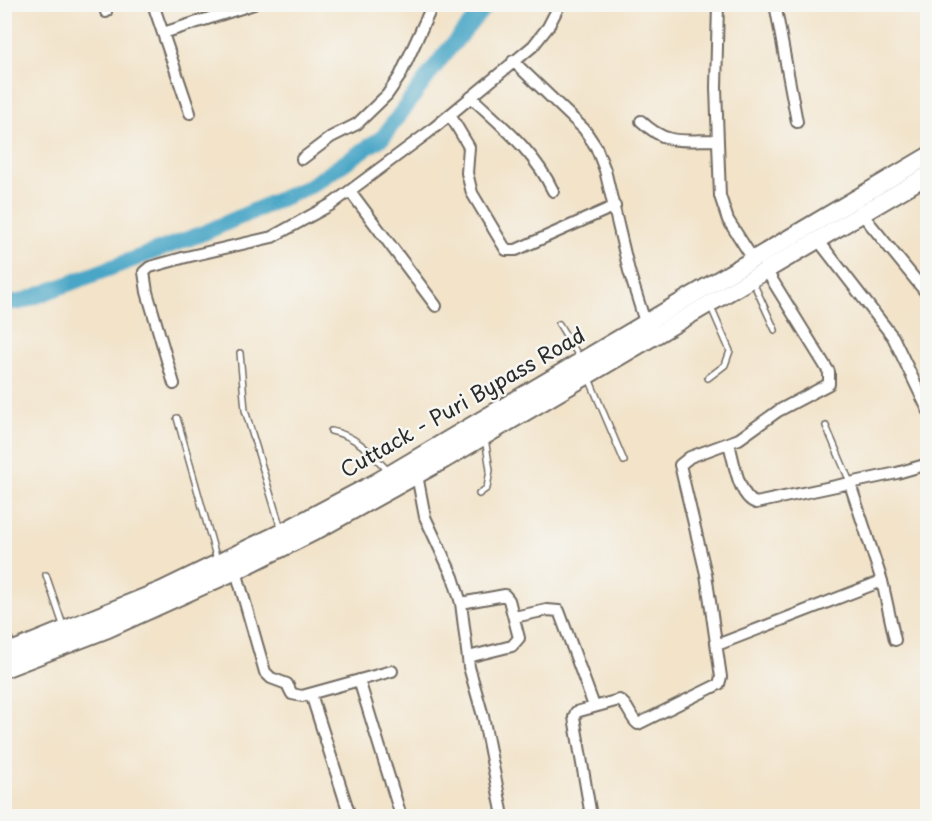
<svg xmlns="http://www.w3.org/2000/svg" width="932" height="821" font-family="'Playpen Sans',sans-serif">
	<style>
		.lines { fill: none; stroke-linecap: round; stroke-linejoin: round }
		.river { stroke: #48a6c6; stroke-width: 16 }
		.service-casing { stroke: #716b62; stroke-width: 8 }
		.minor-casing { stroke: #716b62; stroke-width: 14 }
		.trunk-casing { stroke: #716b62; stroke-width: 20 }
		.service { stroke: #fff; stroke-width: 5 }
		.minor { stroke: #fff; stroke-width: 10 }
		.trunk { stroke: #fff; stroke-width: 16 }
		.labels { text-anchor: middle; stroke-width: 5; stroke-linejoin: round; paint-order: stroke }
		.street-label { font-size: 21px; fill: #2b2b2b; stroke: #f6f6f2 }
	</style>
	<rect width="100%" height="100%" fill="#f6f6f2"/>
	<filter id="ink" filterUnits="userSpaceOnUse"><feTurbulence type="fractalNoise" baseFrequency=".0167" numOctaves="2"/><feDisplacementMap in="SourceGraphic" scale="12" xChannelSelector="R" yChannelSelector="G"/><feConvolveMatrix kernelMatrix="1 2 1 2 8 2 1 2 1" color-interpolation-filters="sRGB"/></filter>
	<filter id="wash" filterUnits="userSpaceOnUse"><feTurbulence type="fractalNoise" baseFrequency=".008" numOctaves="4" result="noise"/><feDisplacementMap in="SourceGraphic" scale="24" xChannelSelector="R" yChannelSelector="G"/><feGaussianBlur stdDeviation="1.35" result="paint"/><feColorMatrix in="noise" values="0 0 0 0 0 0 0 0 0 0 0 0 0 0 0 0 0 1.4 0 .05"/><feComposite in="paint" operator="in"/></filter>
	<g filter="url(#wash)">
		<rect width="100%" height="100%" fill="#f2e3c9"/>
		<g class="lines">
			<!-- river -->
			<path class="river" d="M4,302H20L206,232L310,186L383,137L443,56L487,4"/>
		</g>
	</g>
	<g filter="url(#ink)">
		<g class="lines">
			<defs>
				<path id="service" d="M370,5L371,4
					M752,280L775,330
					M559,324L580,358
					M240,353L245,410L281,529
					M588,376L624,461
					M708,378L725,365L730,351L710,305
					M177,418L217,560
					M826,426L850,482
					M331,431C357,436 371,453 389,472
					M479,494L487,488L490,470L485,438
					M46,575L64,628
					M4,622L13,649"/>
				<path id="minor" d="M104,4L106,12
					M153,4L190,113
					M718,4L716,88L720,196L728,220L753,259
					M775,4L797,122
					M163,33L254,4
					M513,61L584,129L596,147L605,170L629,271L645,322
					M471,97C502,126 535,152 553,191
					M450,115L469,147L467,173L472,193L506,250H516L615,206
					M641,121C667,146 683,140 717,140
					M302,159L331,137L357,124L387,95L400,76L433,4
					M350,191L436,306
					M862,214L928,295
					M818,240L893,337L928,410
					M174,384L147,292L144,272L150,267L186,257L272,237L332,204L429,132L533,46L548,27L560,4
					M729,444C734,460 738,497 756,503L897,473L928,464
					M417,475L425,517L453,577L461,603L469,667L483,716L503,816
					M850,484L882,581L895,640
					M236,571L265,672L271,678L287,684L292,694L302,696L392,671
					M461,603L505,595L509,600L519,638L512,646L468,657
					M514,617L547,610L559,611L594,706
					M717,645L882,581
					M359,680L401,816
					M311,694L350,816
					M591,816L574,717L576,712L619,700C630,706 629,717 638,724L719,684L721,677L706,574L680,465L690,457L739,439L778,411L829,384V372L766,270"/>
				<path id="trunk" d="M4,654L162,590L282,532L378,481L928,156
					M4,669L108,629L236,571L314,532L444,460L928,175"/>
			</defs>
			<!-- service casing -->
			<use href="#service" class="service-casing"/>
			<!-- minor casing -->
			<use href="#minor" class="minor-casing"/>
			<!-- trunk casing -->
			<use href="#trunk" class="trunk-casing"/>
			<!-- service -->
			<use href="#service" class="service"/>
			<!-- minor -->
			<use href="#minor" class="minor"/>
			<!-- trunk -->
			<use href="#trunk" class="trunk"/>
		</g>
	</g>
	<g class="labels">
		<!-- street labels -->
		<g class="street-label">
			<text transform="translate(463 403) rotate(-30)" y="7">Cuttack - Puri Bypass Road</text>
		</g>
	</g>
	<!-- margin -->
	<rect width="932" height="821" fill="none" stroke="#f6f6f2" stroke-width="24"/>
</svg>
